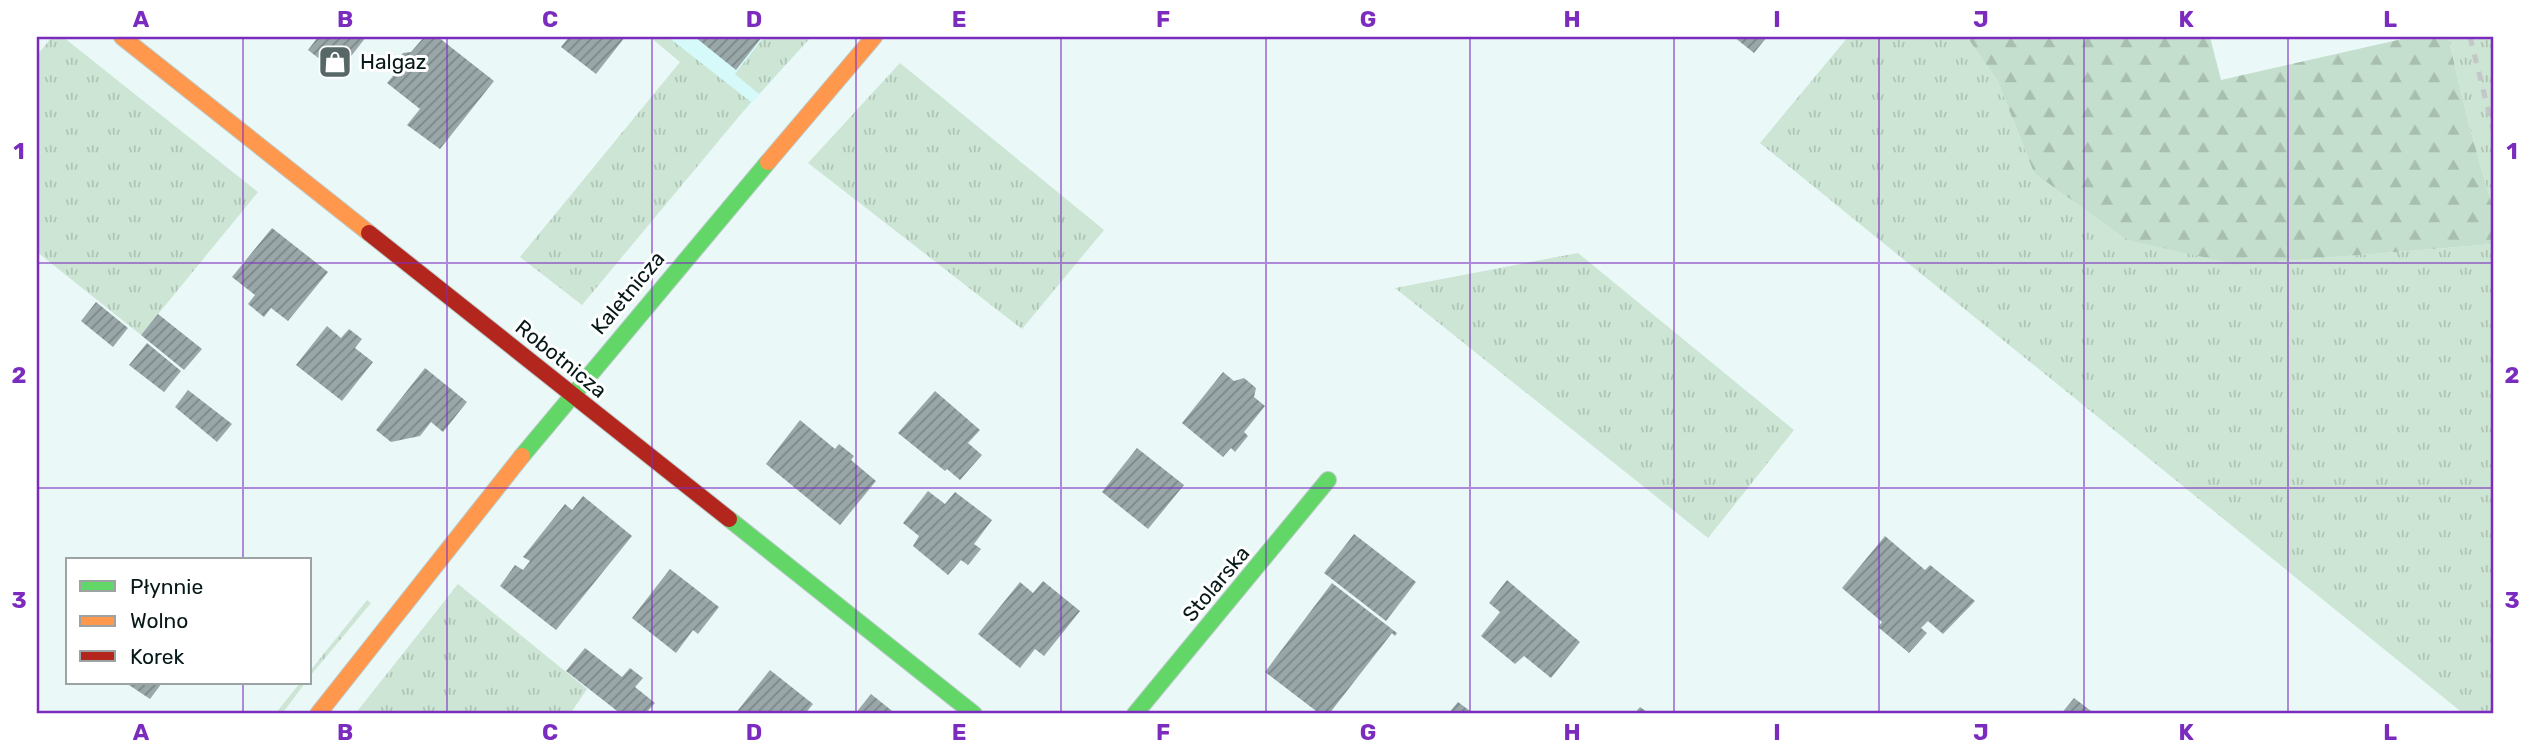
<svg xmlns="http://www.w3.org/2000/svg" width="2531" height="751" font-family="Rubik,sans-serif">
	<style>
		.built { fill: #d5faf9 }
		.grass { fill: url(#grass-tufts) }
		.forest { fill: url(#forest-firs) }
		.building { fill: url(#building-hatch) }
		.lines { fill: none; stroke-linecap: round; stroke-linejoin: round }
		.fast-casing { stroke: #bccbcb; stroke-width: 18 }
		.slow-casing { stroke: #bccbcb; stroke-width: 18 }
		.jam-casing { stroke: #bccbcb; stroke-width: 18 }
		.fast { stroke: #63d668; stroke-width: 16 }
		.slow { stroke: #ff974d; stroke-width: 16 }
		.jam { stroke: #b3261e; stroke-width: 16 }
		.rail { stroke: #c3c7c7; stroke-width: 5; stroke-dasharray: 9 9; stroke-linecap: butt }
		.grid { fill: none; stroke: #7b2cbf; stroke-width: 2; stroke-opacity: 0.55 }
		.labels { text-anchor: middle; stroke-width: 6; stroke-linejoin: round; paint-order: stroke }
		.poi-label { font-size: 21px; fill: #071818; stroke: #fff; text-anchor: start }
		.street-label { font-size: 21px; fill: #071818; stroke: #fff }
		.neatline { fill: none; stroke: #7b2cbf; stroke-width: 2.5 }
		.grid-label { font-size: 23px; text-anchor: middle; font-weight: bold; fill: #7b2cbf }
	</style>
	<defs>
		<pattern id="grass-tufts" width="24" height="20" patternUnits="userSpaceOnUse" patternTransform="scale(1.75)"><rect width="24" height="20" fill="#cce5d4"/><path d="M3 7l-1-3M5 7V3M7 7l1-3M15 17l-1-3M17 17v-4M19 17l1-3" fill="none" stroke="#aec4b5"/></pattern>
		<pattern id="forest-firs" width="22" height="20" patternUnits="userSpaceOnUse" patternTransform="scale(1.75)"><rect width="22" height="20" fill="#c5dfce"/><path d="M5 1l3.5 6h-7zM16 11l3.5 6h-7z" fill="#a8bfb0"/></pattern>
		<pattern id="building-hatch" width="6" height="6" patternUnits="userSpaceOnUse" patternTransform="scale(1.75)"><rect width="6" height="6" fill="#99a7a8"/><path d="M-1 1l2-2M0 6l6-6M5 7l2-2" fill="none" stroke="#7b8788"/></pattern>
	</defs>
	<rect width="100%" height="100%" fill="#eaf9f8"/>
	<!-- built -->
	<path class="built" d="M650,37H811L744,112Z"/>
	<!-- grass -->
	<path class="grass" d="M52,37H63L258,192L141,335L37,252V55Z
		M650,37H668L751,102L582,305L520,257L680,62Z
		M764,37H811L759,94L735,74Z
		M1848,37H1967L1998,82L2034,173L2238,265L2494,244V714H2464L1760,143Z
		M2448,37H2494V212L2469,125Z
		M900,63L1104,230L1022,329L808,163Z
		M1578,253L1794,430L1708,538L1395,288Z
		M458,584L587,689L570,714H355Z
		M367,600L371,603L310,676V671Z
		M300,683H305L282,714H275Z"/>
	<!-- forest -->
	<path class="forest" d="M1967,37H2210L2221,80L2411,37H2448L2469,125L2494,212V244L2238,265L2128,240L2034,173L1998,82Z"/>
	<!-- building -->
	<path class="building" d="M318,37H366L338,73L308,50Z
		M424,37H438L494,81L440,149L407,125L420,109L387,83L398,70L396,61L403,53L411,52Z
		M569,37H625L596,74L561,47Z
		M695,37H762L736,70Z
		M1734,37H1767L1754,53Z
		M272,228L328,272L288,321L271,308L264,317L248,304L255,295L232,277Z
		M96,302L128,328L113,347L81,321Z
		M158,314L202,349L184,370L141,335Z
		M327,326L341,338L349,329L362,339L355,348L373,362L342,401L296,365Z
		M147,343L181,371L164,392L129,365Z
		M425,368L467,402L443,432L431,422L420,436L391,442L376,430Z
		M1223,372L1234,381L1244,378L1256,388L1254,397L1265,406L1244,432L1248,436L1235,452L1231,448L1223,457L1182,423Z
		M188,390L232,424L217,442L175,407Z
		M935,391L980,430L968,443L982,455L960,480L947,469L945,471L898,433Z
		M800,420L835,449L839,444L854,456L851,460L876,481L840,525L766,464Z
		M1137,448L1184,485L1148,529L1102,492Z
		M928,491L945,504L955,492L992,520L974,544L981,549L968,565L961,560L948,575L913,546L919,536L903,523Z
		M583,496L632,536L556,630L500,586L515,565L523,570L530,561L523,557L565,504L572,510Z
		M1354,534L1416,582L1386,621L1324,573Z
		M1885,536L1925,570L1930,565L1975,601L1943,634L1928,621L1921,628L1927,633L1909,653L1878,627L1882,622L1842,588Z
		M670,569L719,607L698,634L693,630L676,653L632,618Z
		M1507,580L1580,642L1551,678L1524,656L1515,664L1481,636L1500,612L1489,603Z
		M1043,581L1080,611L1044,656L1035,649L1020,668L978,634L1020,582L1033,593Z
		M1332,583L1397,633L1395,636L1392,633L1329,714H1320L1265,672Z
		M585,648L622,677L630,668L643,678L635,687L655,703L645,714H621L566,671Z
		M770,670L813,704L805,714H735Z
		M126,683H162L150,699Z
		M871,694L896,714H855Z
		M2074,698L2095,714H2061Z
		M1458,702L1474,714H1448Z
		M1640,707L1650,714H1634Z"/>
	<g class="lines">
		<defs>
			<path id="fast" d="M522,456L768,162
				M729,519L974,714
				M1135,714L1328,480"/>
			<path id="slow" d="M122,37L369,233
				M768,162L874,37
				M318,714L522,456"/>
			<path id="jam" d="M369,233L729,519"/>
		</defs>
		<!-- fast casing -->
		<use href="#fast" class="fast-casing"/>
		<!-- slow casing -->
		<use href="#slow" class="slow-casing"/>
		<!-- jam casing -->
		<use href="#jam" class="jam-casing"/>
		<!-- fast -->
		<use href="#fast" class="fast"/>
		<!-- slow -->
		<use href="#slow" class="slow"/>
		<!-- jam -->
		<use href="#jam" class="jam"/>
		<!-- rail -->
		<path class="rail" d="M2470,37L2494,133"/>
	</g>
	<!-- grid -->
	<path class="grid" d="M243,37V560M447,37V714M652,37V714M856,37V714M1061,37V714M1266,37V714M1470,37V714M1674,37V714M1879,37V714M2084,37V714M2288,37V714M37,263H2494M37,488H2494M243,683V714"/>
	<!-- icons -->
	<defs>
		<symbol id="shop-square" viewBox="-11 -11 22 22"><rect x="-9" y="-9" width="18" height="18" rx="4" fill="#566766" stroke="#fff"/><path d="M-5-2.5h2.3a2.7 3.5 0 0 1 5.4 0H5L5.5 6h-11ZM-1.5-2.5h3a1.5 2.3 0 0 0-3 0Z" fill="#fff"/></symbol>
	</defs>
	<g fill-rule="evenodd">
		<use href="#shop-square" x="316" y="43" width="38" height="38"/>
	</g>
	<g class="labels">
		<!-- poi labels -->
		<g class="poi-label">
			<text x="360" y="69">Halgaz</text>
		</g>
		<!-- street labels -->
		<g class="street-label">
			<text transform="translate(628 293) rotate(-50)" y="7">Kaletnicza</text>
			<text transform="translate(561 359) rotate(39)" y="7">Robotnicza</text>
			<text transform="translate(1216 584) rotate(-50)" y="7">Stolarska</text>
		</g>
	</g>
	<!-- border -->
	<rect width="2531" height="751" fill="none" stroke="#ffffff" stroke-width="77"/>
	<!-- legend -->
	<rect x="66" y="558" width="245" height="126" fill="#ffffff" stroke="#9ca3a3" stroke-width="2"/>
	<rect x="80" y="581" width="35" height="10" fill="#63d668" stroke="#9ca3a3" stroke-width="2"/>
	<text x="130" y="594" font-size="21" fill="#071818">Płynnie</text>
	<rect x="80" y="616" width="35" height="10" fill="#ff974d" stroke="#9ca3a3" stroke-width="2"/>
	<text x="130" y="628" font-size="21" fill="#071818">Wolno</text>
	<rect x="80" y="651" width="35" height="10" fill="#b3261e" stroke="#9ca3a3" stroke-width="2"/>
	<text x="130" y="664" font-size="21" fill="#071818">Korek</text>
	<rect x="38" y="38" width="2454" height="674" class="neatline"/>
	<g class="grid-label">
		<text x="141" y="27">A</text>
		<text x="345" y="27">B</text>
		<text x="550" y="27">C</text>
		<text x="754" y="27">D</text>
		<text x="959" y="27">E</text>
		<text x="1163" y="27">F</text>
		<text x="1368" y="27">G</text>
		<text x="1572" y="27">H</text>
		<text x="1777" y="27">I</text>
		<text x="1981" y="27">J</text>
		<text x="2186" y="27">K</text>
		<text x="2390" y="27">L</text>
		<text x="19" y="159">1</text>
		<text x="2512" y="159">1</text>
		<text x="19" y="383">2</text>
		<text x="2512" y="383">2</text>
		<text x="19" y="608">3</text>
		<text x="2512" y="608">3</text>
		<text x="141" y="740">A</text>
		<text x="345" y="740">B</text>
		<text x="550" y="740">C</text>
		<text x="754" y="740">D</text>
		<text x="959" y="740">E</text>
		<text x="1163" y="740">F</text>
		<text x="1368" y="740">G</text>
		<text x="1572" y="740">H</text>
		<text x="1777" y="740">I</text>
		<text x="1981" y="740">J</text>
		<text x="2186" y="740">K</text>
		<text x="2390" y="740">L</text>
	</g>
</svg>
